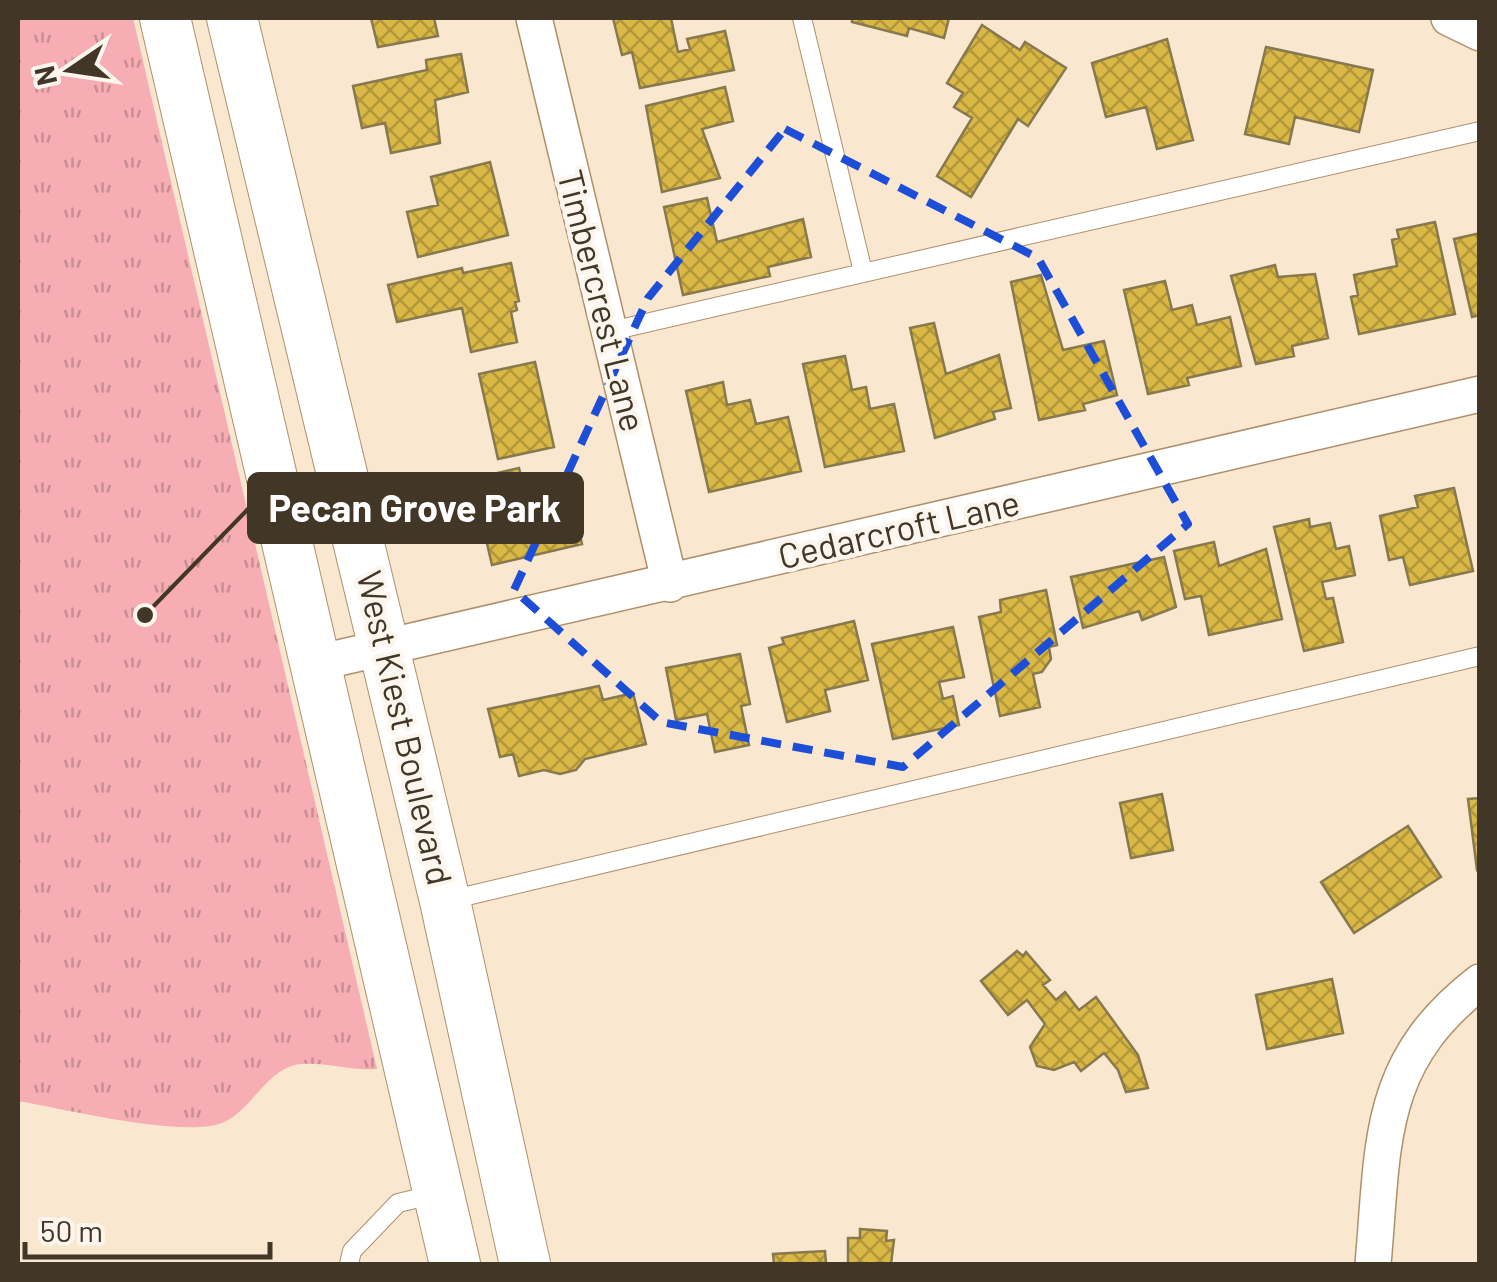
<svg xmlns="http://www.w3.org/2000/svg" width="1497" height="1282" font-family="Barlow,sans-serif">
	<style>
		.park { fill: url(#park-tufts) }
		.building { fill: url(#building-cross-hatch); stroke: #87794e; stroke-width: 2.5 }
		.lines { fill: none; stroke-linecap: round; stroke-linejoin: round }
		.service-casing { stroke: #ae906b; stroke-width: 20 }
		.minor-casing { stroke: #ae906b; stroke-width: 38 }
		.secondary-casing { stroke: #ae906b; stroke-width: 52 }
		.service { stroke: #fff; stroke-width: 18 }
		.minor { stroke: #fff; stroke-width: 35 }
		.secondary { stroke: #fff; stroke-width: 50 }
		.marked { fill: none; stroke: #1d4ed8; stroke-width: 8; stroke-dasharray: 20 12; stroke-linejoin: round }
		.labels { text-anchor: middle; stroke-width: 9; stroke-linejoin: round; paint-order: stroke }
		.street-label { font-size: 35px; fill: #423626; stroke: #fdf6ee }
		.leader { fill: none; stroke: #423626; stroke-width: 4 }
		.callout-dot { fill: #423626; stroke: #fdf6ee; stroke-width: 4 }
		.callout { fill: #423626; stroke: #423626; stroke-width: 4 }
		.callout-label { font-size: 38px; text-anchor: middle; font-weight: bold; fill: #fff }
	</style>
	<defs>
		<pattern id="park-tufts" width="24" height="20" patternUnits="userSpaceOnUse" patternTransform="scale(2.5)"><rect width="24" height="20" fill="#f6adb4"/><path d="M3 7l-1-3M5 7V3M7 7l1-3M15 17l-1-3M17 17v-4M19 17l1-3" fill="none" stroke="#c98e92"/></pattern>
		<pattern id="building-cross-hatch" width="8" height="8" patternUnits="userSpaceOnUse" patternTransform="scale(2.5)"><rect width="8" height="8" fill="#dab846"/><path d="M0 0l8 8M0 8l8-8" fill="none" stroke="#b2963a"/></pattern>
	</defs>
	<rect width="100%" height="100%" fill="#fae7cf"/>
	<!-- park -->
	<path class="park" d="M18,18H133L377,1069C352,1071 326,1062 301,1064C267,1067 251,1112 222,1123C181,1138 65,1109 18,1101Z"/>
	<!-- building -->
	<path class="building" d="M371,18H434L438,36L378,47Z
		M613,18H671L678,52L690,49L687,39L725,31L734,70L640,88L632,52L622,55Z
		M852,18H949L944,38L909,28L907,36L852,22Z
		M982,25L1020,50L1025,42L1066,68L1028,126L1018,119L971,197L937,176L972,118L954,107L963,93L947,83Z
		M1167,39L1193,140L1157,149L1146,107L1106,117L1092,63Z
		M1266,47L1373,70L1359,132L1295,117L1289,144L1245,134Z
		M461,54L468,92L435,100L440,143L391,153L385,123L362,128L353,86L427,70L426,60Z
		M725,87L733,121L702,129L720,178L662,192L646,106Z
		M490,162L508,235L418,257L407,212L438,205L431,177Z
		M707,198L717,242L803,219L811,257L768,267L770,276L683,295L664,207Z
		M1435,222L1455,314L1359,334L1351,297L1358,295L1354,275L1397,266L1392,240L1399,238L1397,230Z
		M1480,233V315L1472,317L1454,239Z
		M511,263L519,301L515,302L517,310L511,312L517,342L471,352L462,308L397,322L388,285L462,268L463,273Z
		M1275,265L1278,277L1315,274L1328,338L1292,346L1294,356L1256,364L1231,276Z
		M1041,275L1063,350L1104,341L1117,395L1083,404L1085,410L1039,420L1011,282Z
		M1165,281L1172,310L1192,305L1197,325L1230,317L1241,366L1187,378L1189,385L1148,394L1124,290Z
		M934,323L946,374L999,355L1011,408L993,412L995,419L935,438L910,328Z
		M845,356L852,390L866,387L870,409L894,404L904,451L825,467L803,364Z
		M535,362L554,447L498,459L479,374Z
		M723,382L727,405L750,400L756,424L788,417L801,471L709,492L686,391Z
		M519,468L529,511L572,500L582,544L492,565L472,479Z
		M1454,488L1473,571L1410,585L1403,557L1389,560L1380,516L1418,507L1415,496Z
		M1309,519L1310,527L1330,523L1336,549L1349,546L1355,575L1322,582L1326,599L1333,598L1343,642L1304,651L1274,527Z
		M1214,542L1219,566L1266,549L1282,619L1209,635L1201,596L1185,599L1174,551Z
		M1164,557L1176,607L1142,620L1139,611L1083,628L1071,577Z
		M1046,590L1057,645L1049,647L1051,659L1042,672L1033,674L1040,707L1000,716L979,617L1001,612L1000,600Z
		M854,621L868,680L825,690L830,711L787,722L769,648L784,644L782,638Z
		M953,627L964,677L939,682L943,699L953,696L959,725L893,739L872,644Z
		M740,654L750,704L741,706L749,745L715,752L707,714L676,720L666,668Z
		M599,686L603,700L633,693L646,744L585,759L576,770L560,774L544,770L519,776L513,754L500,757L488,709Z
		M1162,794L1173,850L1131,858L1120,803Z
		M1480,798V869L1477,870L1468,799Z
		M1408,826L1441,877L1354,933L1321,882Z
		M1017,951L1023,956L1026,952L1050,980L1043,985L1056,1000L1065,992L1079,1010L1096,997L1138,1055L1148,1088L1126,1092L1118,1070L1104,1053L1081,1071L1074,1062L1054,1070L1037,1066L1030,1047L1045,1024L1027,1000L1008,1015L981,981Z
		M1332,979L1343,1033L1267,1049L1256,995Z
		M860,1229L887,1231L886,1241L894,1240L891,1264H848V1238H860Z
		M825,1251L826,1264H774L773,1254Z"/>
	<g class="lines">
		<defs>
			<path id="service" d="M802,18L863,272
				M607,332L1480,131
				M450,900L1480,656
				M349,1264L352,1251L398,1203L436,1194"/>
			<path id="minor" d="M534,18L670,584
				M1449,18L1480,33
				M317,663L1480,394
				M1373,1264C1384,1144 1375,1063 1480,982"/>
			<path id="secondary" d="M165,18L455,1264
				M232,18L445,901L525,1264"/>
		</defs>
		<!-- service casing -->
		<use href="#service" class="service-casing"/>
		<!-- minor casing -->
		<use href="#minor" class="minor-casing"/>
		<!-- secondary casing -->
		<use href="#secondary" class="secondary-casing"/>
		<!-- service -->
		<use href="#service" class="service"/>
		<!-- minor -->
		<use href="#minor" class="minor"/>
		<!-- secondary -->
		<use href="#secondary" class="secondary"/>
	</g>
	<!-- marked area -->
	<path class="marked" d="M785,129L1038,258L1188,524L903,767L661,722L514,590L648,298Z"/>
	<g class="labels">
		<!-- street labels -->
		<g class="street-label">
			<text transform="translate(601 301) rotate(76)" y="12">Timbercrest Lane</text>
			<text transform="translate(899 530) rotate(-13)" y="12">Cedarcroft Lane</text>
			<text transform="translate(404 728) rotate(77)" y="12">West Kiest Boulevard</text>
		</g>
	</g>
	<!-- callouts -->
	<path class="leader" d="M145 615L249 508"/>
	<circle class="callout-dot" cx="145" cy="615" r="10"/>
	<rect class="callout" x="249" y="474" width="333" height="68" rx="10"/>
	<g class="callout-label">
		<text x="415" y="522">Pecan Grove Park</text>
	</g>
	<!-- border -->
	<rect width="1497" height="1282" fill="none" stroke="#423626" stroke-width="40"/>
	<!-- north arrow -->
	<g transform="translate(70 70) rotate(257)" stroke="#fdf6ee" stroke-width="8" paint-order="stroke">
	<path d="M0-8L18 38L0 25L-18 38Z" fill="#423626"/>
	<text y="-15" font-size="28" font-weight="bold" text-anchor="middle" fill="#423626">N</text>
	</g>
	<!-- scale -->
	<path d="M25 1242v15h245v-15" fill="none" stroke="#423626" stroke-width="5"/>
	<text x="40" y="1242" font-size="30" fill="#423626" stroke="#fdf6ee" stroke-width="8" paint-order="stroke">50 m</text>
</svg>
